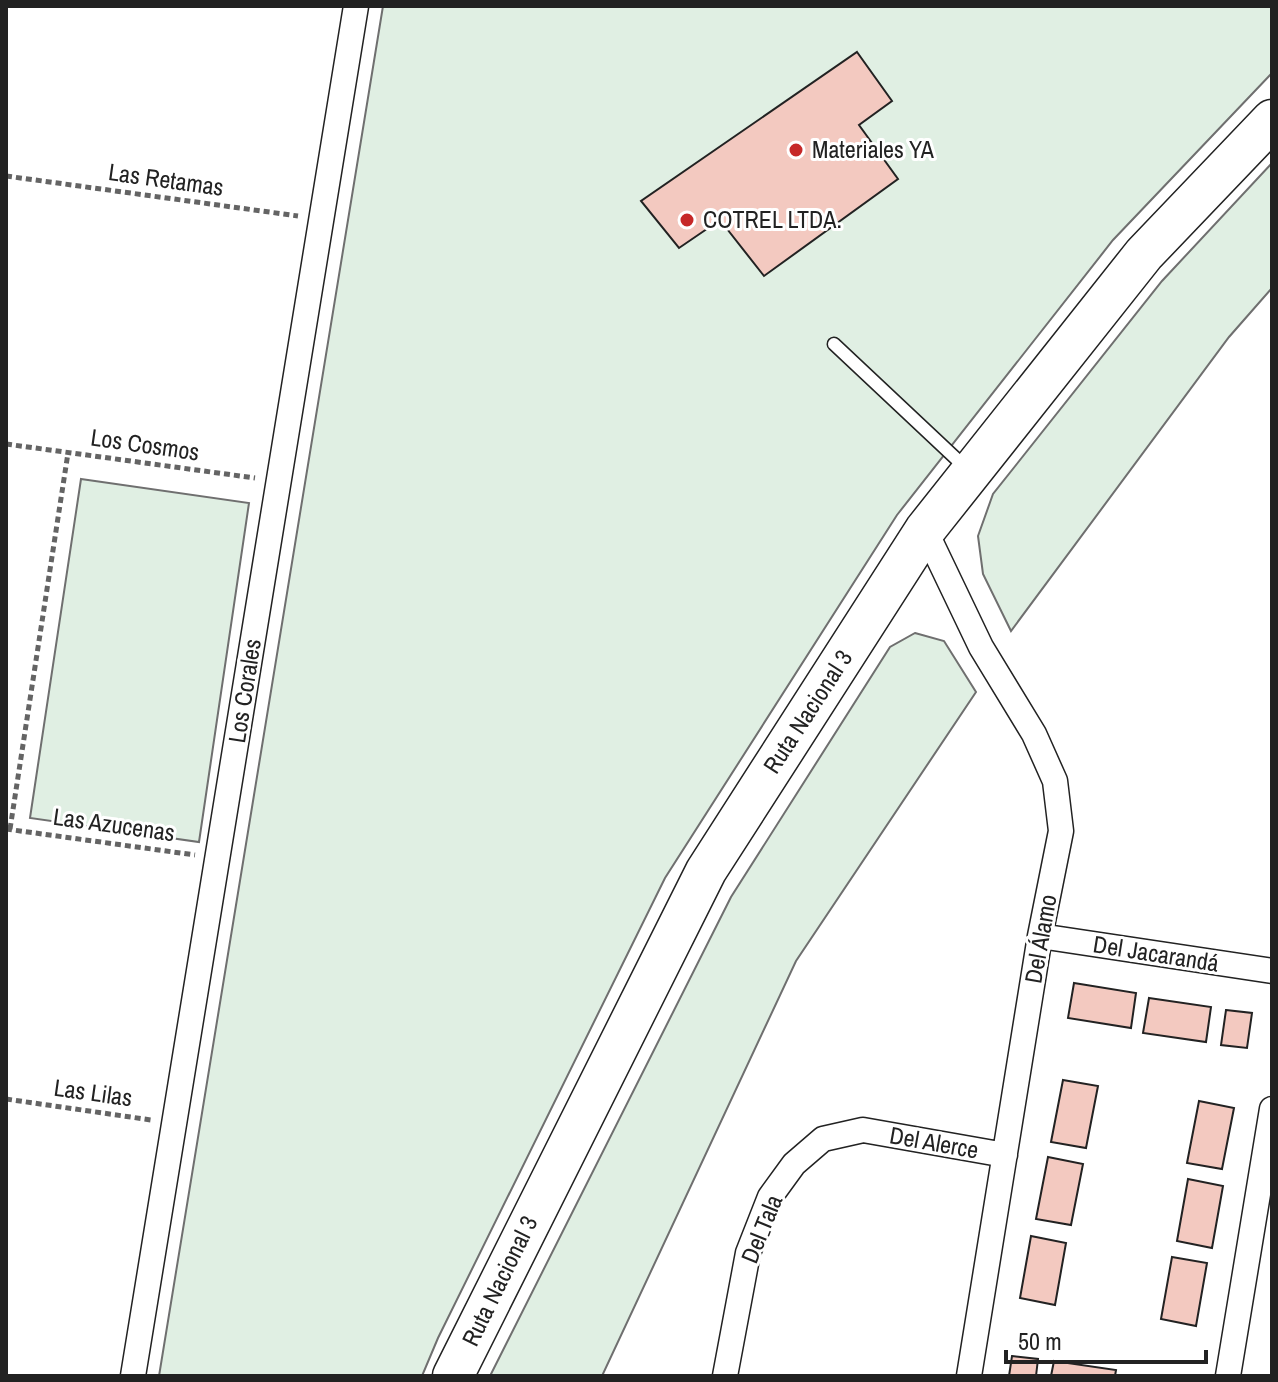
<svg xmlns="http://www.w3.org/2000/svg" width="1278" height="1382" font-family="'Archivo Narrow',sans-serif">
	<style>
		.green { fill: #e0efe3; stroke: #6f6f6f; stroke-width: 2 }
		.building { fill: #f3c9c0; stroke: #222; stroke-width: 2 }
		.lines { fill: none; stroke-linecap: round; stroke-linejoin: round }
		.service-casing { stroke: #222; stroke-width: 15 }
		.minor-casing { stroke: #222; stroke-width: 27 }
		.trunk-casing { stroke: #222; stroke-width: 43 }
		.path { stroke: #646464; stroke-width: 5; stroke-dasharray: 6 4; stroke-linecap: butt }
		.service { stroke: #fff; stroke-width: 12 }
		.minor { stroke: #fff; stroke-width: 24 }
		.trunk { stroke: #fff; stroke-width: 40 }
		.poi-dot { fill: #c62828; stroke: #fff; stroke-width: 3 }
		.labels { text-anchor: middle; stroke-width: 6; stroke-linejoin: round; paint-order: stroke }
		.poi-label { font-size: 24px; fill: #222; stroke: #fff; text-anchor: start }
		.street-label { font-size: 24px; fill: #222; stroke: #fff }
	</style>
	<rect width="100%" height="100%" fill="#fff"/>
	<!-- green -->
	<path class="green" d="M383,6H1272V73L1113,240L897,515L665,878L438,1338L422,1376H159Z
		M1272,163V288L1229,337L1011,631L983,574L978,536L993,494L1162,281Z
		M81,479L249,503L199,842L30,818Z
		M915,633L944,641L976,692L796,961L602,1376H490L731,897L890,647Z"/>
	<!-- building -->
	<path class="building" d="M857,52L892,101L859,125L898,179L764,276L720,220L679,248L641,201Z
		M1074,983L1136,993L1131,1028L1068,1018Z
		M1149,998L1211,1007L1206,1042L1143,1033Z
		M1226,1010L1252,1013L1247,1048L1221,1045Z
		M1063,1080L1098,1086L1086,1148L1051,1142Z
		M1199,1101L1234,1108L1222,1169L1187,1163Z
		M1048,1157L1083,1164L1071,1225L1036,1219Z
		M1188,1179L1223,1186L1212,1248L1177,1241Z
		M1031,1236L1066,1243L1055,1305L1020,1298Z
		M1172,1257L1207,1263L1196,1326L1161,1319Z
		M1012,1356L1038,1359L1036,1376H1009Z
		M1054,1361L1116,1370L1115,1376H1051Z"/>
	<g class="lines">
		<defs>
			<path id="service" d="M834,344L966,468"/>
			<path id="minor" d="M925,530L981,647L1034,734L1055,781L1061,831L1040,936L969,1376
				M1040,936L1272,971
				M133,1376L356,6
				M725,1376L748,1253L770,1197L794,1164L823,1139L863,1130L1005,1155
				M1228,1376L1272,1109"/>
			<path id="trunk" d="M453,1376L706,871L925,530L1144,254L1272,120"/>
		</defs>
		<!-- service casing -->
		<use href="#service" class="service-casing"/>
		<!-- minor casing -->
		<use href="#minor" class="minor-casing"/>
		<!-- trunk casing -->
		<use href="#trunk" class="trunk-casing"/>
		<!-- path -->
		<path class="path" d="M6,176L298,216
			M6,444L255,478
			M6,829L195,855
			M10,829L68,453
			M6,1099L151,1120"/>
		<!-- service -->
		<use href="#service" class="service"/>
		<!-- minor -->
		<use href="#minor" class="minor"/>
		<!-- trunk -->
		<use href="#trunk" class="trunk"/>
	</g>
	<!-- markers -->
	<g class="poi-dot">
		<circle cx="796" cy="150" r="8"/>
		<circle cx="687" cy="220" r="8"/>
	</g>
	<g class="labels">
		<!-- poi labels -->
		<g class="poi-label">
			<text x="812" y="158">Materiales YA</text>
			<text x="703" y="228">COTREL LTDA.</text>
		</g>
		<!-- street labels -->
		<g class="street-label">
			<text transform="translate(166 180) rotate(8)" y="8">Las Retamas</text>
			<text transform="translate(145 445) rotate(8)" y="8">Los Cosmos</text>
			<text transform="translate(245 691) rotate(-81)" y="8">Los Corales</text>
			<text transform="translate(808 712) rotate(-57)" y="8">Ruta Nacional 3</text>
			<text transform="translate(114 825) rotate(8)" y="8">Las Azucenas</text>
			<text transform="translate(1041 939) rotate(-80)" y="8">Del Álamo</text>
			<text transform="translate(1156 954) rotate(9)" y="8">Del Jacarandá</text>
			<text transform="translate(93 1093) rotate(8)" y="8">Las Lilas</text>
			<text transform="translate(934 1143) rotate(10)" y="8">Del Alerce</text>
			<text transform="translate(762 1229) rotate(-68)" y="8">Del Tala</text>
			<text transform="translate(500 1281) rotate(-64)" y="8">Ruta Nacional 3</text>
		</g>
	</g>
	<!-- border -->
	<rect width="1278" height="1382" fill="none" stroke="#222222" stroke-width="16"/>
	<!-- scale -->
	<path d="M1006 1350v12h200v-12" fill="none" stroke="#222222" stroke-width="4"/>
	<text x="1018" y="1350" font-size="24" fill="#222222" stroke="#ffffff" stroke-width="6" paint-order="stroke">50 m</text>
</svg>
